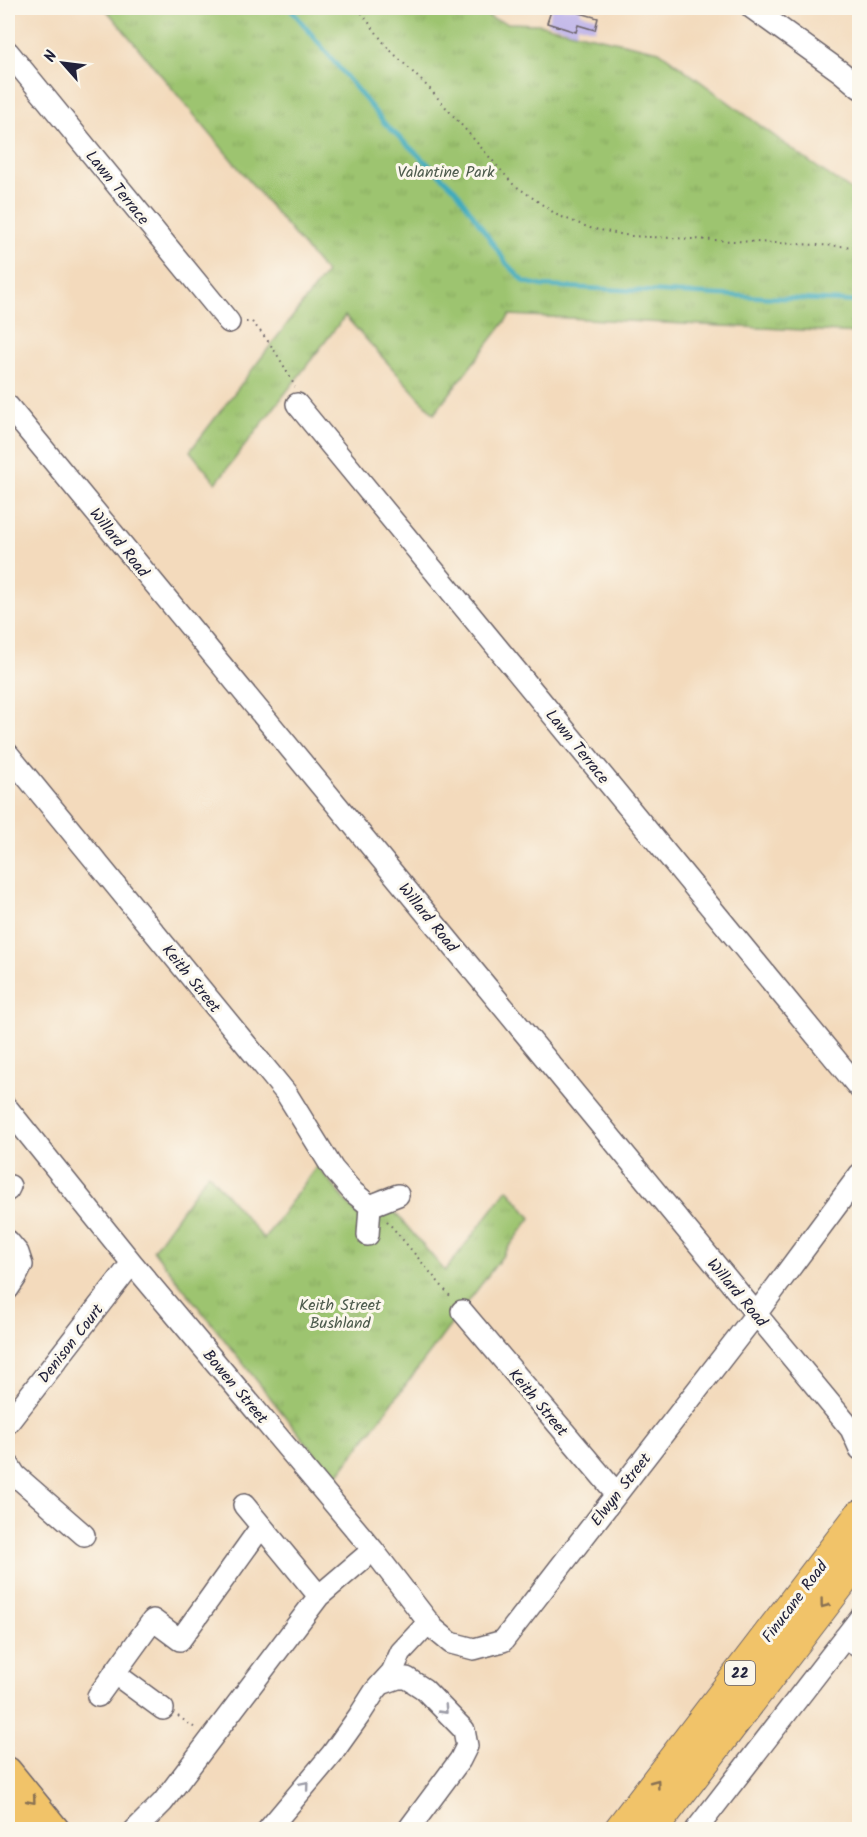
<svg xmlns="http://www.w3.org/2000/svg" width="867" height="1837" font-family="Kalam,sans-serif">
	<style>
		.park { fill: url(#park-tufts); stroke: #607355; stroke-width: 1.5 }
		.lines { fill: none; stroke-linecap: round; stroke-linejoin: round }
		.stream { stroke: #3eaabd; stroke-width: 4.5 }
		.building { fill: #bcb1e9 }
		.minor-casing { stroke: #6b6268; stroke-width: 24 }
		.major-casing { stroke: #6b6268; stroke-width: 30 }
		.highway-casing { stroke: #6b6268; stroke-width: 34 }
		.path { stroke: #6b6268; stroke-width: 2; stroke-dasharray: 1.5 4.5; stroke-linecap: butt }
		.minor { stroke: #fff; stroke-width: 21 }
		.major { stroke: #f1c369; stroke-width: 27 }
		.highway { stroke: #f1c369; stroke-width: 32 }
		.oneway { stroke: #8a7252 }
		.oneway2 { stroke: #9c9ca7 }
		.labels { text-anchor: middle; stroke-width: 6; stroke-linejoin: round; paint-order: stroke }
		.shield { fill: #fbf7ec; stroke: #636270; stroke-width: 1.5 }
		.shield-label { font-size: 15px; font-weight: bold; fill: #22223b }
		.park-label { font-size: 16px; fill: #4d5b4d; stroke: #fbf7ec }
		.street-label { font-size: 16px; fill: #22223b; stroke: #fbf7ec }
	</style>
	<defs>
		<pattern id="park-tufts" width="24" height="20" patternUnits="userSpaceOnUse" patternTransform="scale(1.5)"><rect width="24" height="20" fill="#9dc46f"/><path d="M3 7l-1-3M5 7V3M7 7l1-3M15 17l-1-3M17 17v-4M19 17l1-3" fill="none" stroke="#87a861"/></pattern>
	</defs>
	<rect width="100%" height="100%" fill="#fbf7ec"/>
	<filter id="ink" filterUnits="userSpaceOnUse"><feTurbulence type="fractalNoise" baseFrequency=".0167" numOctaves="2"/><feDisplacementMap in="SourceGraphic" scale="12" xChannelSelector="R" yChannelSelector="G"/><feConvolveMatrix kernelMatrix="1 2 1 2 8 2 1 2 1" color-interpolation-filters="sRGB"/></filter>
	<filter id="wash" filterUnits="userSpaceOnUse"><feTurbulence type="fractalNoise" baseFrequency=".008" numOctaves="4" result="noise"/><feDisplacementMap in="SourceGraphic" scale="24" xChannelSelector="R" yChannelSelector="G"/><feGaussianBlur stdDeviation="1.35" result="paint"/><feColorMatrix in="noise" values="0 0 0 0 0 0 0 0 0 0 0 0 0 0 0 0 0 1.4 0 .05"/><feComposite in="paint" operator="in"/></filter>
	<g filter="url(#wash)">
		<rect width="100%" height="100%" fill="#f3dabc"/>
		<!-- park -->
		<path class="park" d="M105,8H475L493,19L508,23L538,24L659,51L811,163L857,194L859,191V333L510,315L434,414L345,316L216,483L190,451L326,273Z
			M317,1166L361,1219L380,1195L445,1271L508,1189L531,1218L335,1479L153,1250L208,1173L264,1239Z"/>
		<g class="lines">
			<!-- stream -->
			<path class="stream" d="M290,8L386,125L456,190L507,264L525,282L543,286L860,302"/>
		</g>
		<g id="blocks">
			<!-- building -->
			<path class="building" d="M552,8H582L580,13L598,18L595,30L578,25L576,32L547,23Z"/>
		</g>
	</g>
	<g filter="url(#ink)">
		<use href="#blocks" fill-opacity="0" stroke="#6b6268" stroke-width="1.5"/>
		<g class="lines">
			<defs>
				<path id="minor" d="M752,8L841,72L860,88
					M8,52L229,322
					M297,404L860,1089
					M8,406L851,1429L860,1449
					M8,754L286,1093L333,1169L353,1192L370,1206
					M8,1109L132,1263L373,1550L433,1628L451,1643L474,1649L503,1641L756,1314L860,1174
					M8,1190L10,1186
					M368,1235L370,1206L398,1195
					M8,1241L18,1253L22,1265L16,1277L8,1289
					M462,1311L616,1493
					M8,1423L132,1263
					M8,1464L15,1475L84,1535
					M244,1505L319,1596
					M845,1637L860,1648
					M114,1673L163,1709
					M381,1684L392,1672L401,1652L429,1622
					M98,1696L153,1620L180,1640L261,1527
					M135,1830L163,1802L319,1596L373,1550
					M268,1830L332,1754L359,1716L375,1691L381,1684L398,1678H407L424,1689L464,1730L467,1746L460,1760L408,1830
					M696,1830L860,1618"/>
				<path id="major" d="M8,1771L56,1830
					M8,1811L22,1830"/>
				<path id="highway" d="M620,1830L860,1516
					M651,1830L860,1557"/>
			</defs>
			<!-- minor casing -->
			<use href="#minor" class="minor-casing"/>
			<!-- major casing -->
			<use href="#major" class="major-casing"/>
			<!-- highway casing -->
			<use href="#highway" class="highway-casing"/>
			<!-- path -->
			<path class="path" d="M358,8L387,47L429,88L513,184L557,215L590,228L630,236L860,247
				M246,322H252C270,341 283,363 295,387
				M387,1221L451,1297
				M178,1716L195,1728"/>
			<!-- minor -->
			<use href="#minor" class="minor"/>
			<!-- major -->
			<use href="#major" class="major"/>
			<!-- highway -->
			<use href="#highway" class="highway"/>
		</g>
		<!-- one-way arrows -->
		<defs><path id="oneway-chevron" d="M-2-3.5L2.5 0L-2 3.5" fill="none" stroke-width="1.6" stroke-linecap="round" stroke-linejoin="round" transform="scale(1.5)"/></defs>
		<g class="oneway">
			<use href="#oneway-chevron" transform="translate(824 1604) rotate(127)"/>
			<use href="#oneway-chevron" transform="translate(656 1783) rotate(-53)"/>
			<use href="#oneway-chevron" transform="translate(32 1800) rotate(50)"/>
		</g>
		<g class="oneway2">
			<use href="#oneway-chevron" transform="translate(444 1710) rotate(46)"/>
			<use href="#oneway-chevron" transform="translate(305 1785) rotate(-50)"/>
		</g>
	</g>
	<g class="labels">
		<!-- shield labels -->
		<rect class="shield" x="725" y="1661" width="30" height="24" rx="4.5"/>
		<g class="shield-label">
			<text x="740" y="1678">22</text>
		</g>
		<!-- park labels -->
		<g class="park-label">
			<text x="446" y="177">Valantine Park</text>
			<text x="340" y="1310">Keith Street<tspan x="340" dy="18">Bushland</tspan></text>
		</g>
		<!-- street labels -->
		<g class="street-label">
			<text transform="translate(118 187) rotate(51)" y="6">Lawn Terrace</text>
			<text transform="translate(120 542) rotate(51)" y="6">Willard Road</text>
			<text transform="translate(578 746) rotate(51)" y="6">Lawn Terrace</text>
			<text transform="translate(429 917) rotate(51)" y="6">Willard Road</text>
			<text transform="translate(192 978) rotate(51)" y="6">Keith Street</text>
			<text transform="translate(738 1292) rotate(50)" y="6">Willard Road</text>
			<text transform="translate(70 1343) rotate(-52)" y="6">Denison Court</text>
			<text transform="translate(236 1386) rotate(50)" y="6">Bowen Street</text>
			<text transform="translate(539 1402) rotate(50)" y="6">Keith Street</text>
			<text transform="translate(620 1489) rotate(-52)" y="6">Elwyn Street</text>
			<text transform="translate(794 1601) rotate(-53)" y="6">Finucane Road</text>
		</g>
	</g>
	<!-- margin -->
	<rect width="867" height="1837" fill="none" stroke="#fbf7ec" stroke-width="30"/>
	<!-- north arrow -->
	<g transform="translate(63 63) rotate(298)" stroke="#fbf7ec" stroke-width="4.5" paint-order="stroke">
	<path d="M0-4.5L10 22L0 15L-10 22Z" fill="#22223b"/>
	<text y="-9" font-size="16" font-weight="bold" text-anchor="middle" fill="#22223b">N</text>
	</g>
</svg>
